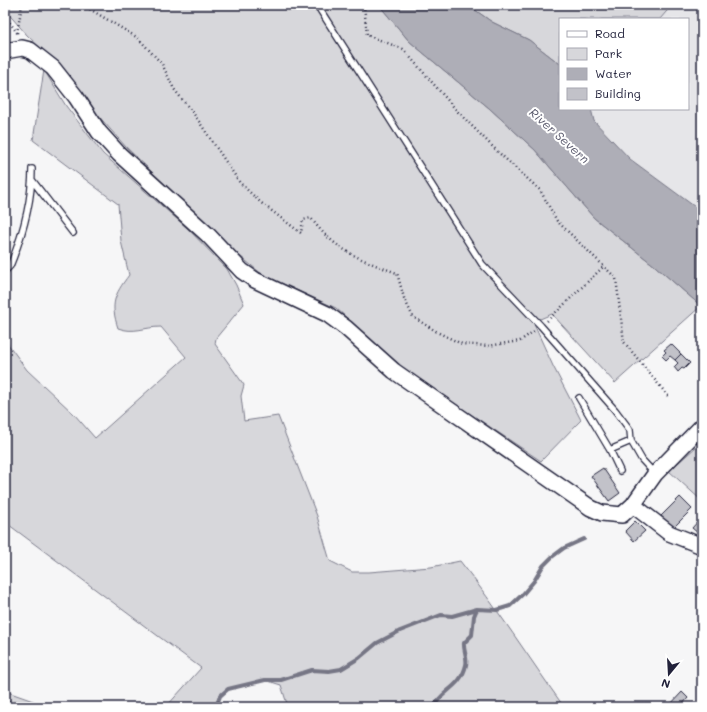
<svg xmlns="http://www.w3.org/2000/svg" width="707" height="712" font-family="Mali,sans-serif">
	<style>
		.built { fill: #e6e6e9 }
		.green { fill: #d7d7db; stroke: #7c7c8b }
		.water { fill: #aeaeb7; stroke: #767685 }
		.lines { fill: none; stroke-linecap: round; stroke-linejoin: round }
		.stream { stroke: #767685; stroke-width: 4 }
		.building { fill: #c2c2c9; stroke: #22223b }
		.lane-casing { stroke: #22223b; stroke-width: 8 }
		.secondary-casing { stroke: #22223b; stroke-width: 18 }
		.path { stroke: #22223b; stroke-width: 2.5; stroke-dasharray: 1 3; stroke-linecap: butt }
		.lane { stroke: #fff; stroke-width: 5.5 }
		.secondary { stroke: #fff; stroke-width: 15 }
		.labels { text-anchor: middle; stroke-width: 4; stroke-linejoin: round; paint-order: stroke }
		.water-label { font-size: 12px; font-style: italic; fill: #5a5a6d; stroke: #fff }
	</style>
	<rect width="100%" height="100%" fill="#f6f6f7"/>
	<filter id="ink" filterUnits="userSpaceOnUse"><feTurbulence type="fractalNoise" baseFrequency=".025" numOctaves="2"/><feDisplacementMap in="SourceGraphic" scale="8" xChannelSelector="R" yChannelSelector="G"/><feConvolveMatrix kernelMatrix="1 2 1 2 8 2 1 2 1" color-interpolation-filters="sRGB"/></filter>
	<g filter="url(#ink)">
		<!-- built -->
		<path class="built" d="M672,5H688L702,18V212L630,159L594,121L591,109H688V19H660Z"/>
		<!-- green -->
		<path class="green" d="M5,5H379L409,41L489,108L535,150L594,218L655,266L701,306L615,383L552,314L533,322L553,366L581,420L541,461L403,369L336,308L263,275L235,252L126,147L95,112L63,70L27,35L5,10Z
			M468,5H672L660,19H560V64L529,40L492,22Z
			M44,70L66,106L103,154L187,228L227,269L236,285L244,304L216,338L215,344L244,385L241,396L244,421L278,416L317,516L330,561L352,572H369L431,567L460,561C497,608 529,658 564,707H288L281,685L265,680L228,689L220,696L216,707H166L201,668L5,522V340L27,370L74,414L95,438L186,357L161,327C144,327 134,334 118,328C110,304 114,295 129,275L121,241L118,204L33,140Z
			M696,447L702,451V501L669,471Z
			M5,691L50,707H5Z"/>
		<!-- water -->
		<path class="water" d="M379,5H468L492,22L529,40L560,64V109H591L594,121L630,159L702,212V307L655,266L594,218L535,150L489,108L409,41Z"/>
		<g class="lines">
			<!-- stream -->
			<path class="stream" d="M216,707L220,696L228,689L265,680H281L312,670L329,671L341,669L359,658L377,643L400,631L441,615L452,616L477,609L497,610L510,606L523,594L534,581L543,566L552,557L564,548L584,539
				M434,707C440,691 461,688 466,665C468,658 463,650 464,643L472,635L474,616L477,609"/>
		</g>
		<!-- building -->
		<path class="building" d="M671,344L681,354L675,360L670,356L666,360L662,356L666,352L664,350Z
			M681,354L690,363L684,369L682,368L678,372L674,367L678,363L675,360Z
			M603,468L620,493L609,501L591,476Z
			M680,497L692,509L672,529L660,517Z
			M700,519L702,520V531L699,534L692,528Z
			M635,521L645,531L634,541L625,531Z
			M682,692L688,698L680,707H668Z"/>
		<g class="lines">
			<defs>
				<path id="lane" d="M317,5L482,264L541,326L615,410L630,430L631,441L642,460L655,474
					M32,180L73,233
					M5,271L10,266C23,234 32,203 32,169
					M579,398L610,450L620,471
					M610,450L631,441"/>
				<path id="secondary" d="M5,51L22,48L30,50L53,68L76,97L99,132L119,154L208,235L242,271L255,280L327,314L346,328L394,371L424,392L591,508L602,513L622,515L633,505L655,474L702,426
					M633,505L669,533L702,546"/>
			</defs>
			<!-- lane casing -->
			<use href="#lane" class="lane-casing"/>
			<!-- secondary casing -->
			<use href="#secondary" class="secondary-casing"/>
			<!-- path -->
			<path class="path" d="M83,5L138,38L162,64L174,89L196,117L240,183L260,202L301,233L303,220L311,218C334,250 361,260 397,273L404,298L413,317L439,333L462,344L488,346L520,341L534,331
				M364,5L367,35L403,49L458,112L498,152L540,190L557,221L616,278L624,342L668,396
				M5,16L18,34
				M17,33L22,5
				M547,321L604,266
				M5,700L21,707"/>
			<!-- lane -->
			<use href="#lane" class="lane"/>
			<!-- secondary -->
			<use href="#secondary" class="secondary"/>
		</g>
	</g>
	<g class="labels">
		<!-- water labels -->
		<g class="water-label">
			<text transform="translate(559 136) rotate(42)" y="4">River Severn</text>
		</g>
	</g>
	<!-- margin -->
	<rect width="707" height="712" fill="none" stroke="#fff" stroke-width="20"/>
	<rect x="10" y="10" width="687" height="692" fill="none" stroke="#22223b" stroke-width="1.5" filter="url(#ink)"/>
	<!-- legend -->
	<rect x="559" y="18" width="130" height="92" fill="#ffffff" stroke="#a7a7b1"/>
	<rect x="567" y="31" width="20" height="6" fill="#ffffff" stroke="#a7a7b1"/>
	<text x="595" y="38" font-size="12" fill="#22223b">Road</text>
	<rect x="567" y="48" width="20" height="12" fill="#d7d7db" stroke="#a7a7b1"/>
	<text x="595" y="58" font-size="12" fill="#22223b">Park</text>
	<rect x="567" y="68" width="20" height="12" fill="#aeaeb7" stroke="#a7a7b1"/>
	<text x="595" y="78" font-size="12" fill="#22223b">Water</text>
	<rect x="567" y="88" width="20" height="12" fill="#c2c2c9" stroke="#a7a7b1"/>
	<text x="595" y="98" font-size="12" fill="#22223b">Building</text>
	<!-- north arrow -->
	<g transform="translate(669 674) rotate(198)" stroke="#ffffff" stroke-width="3" paint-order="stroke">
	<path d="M0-3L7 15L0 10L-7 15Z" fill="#22223b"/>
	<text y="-6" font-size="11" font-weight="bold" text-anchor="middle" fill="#22223b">N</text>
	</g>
</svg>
